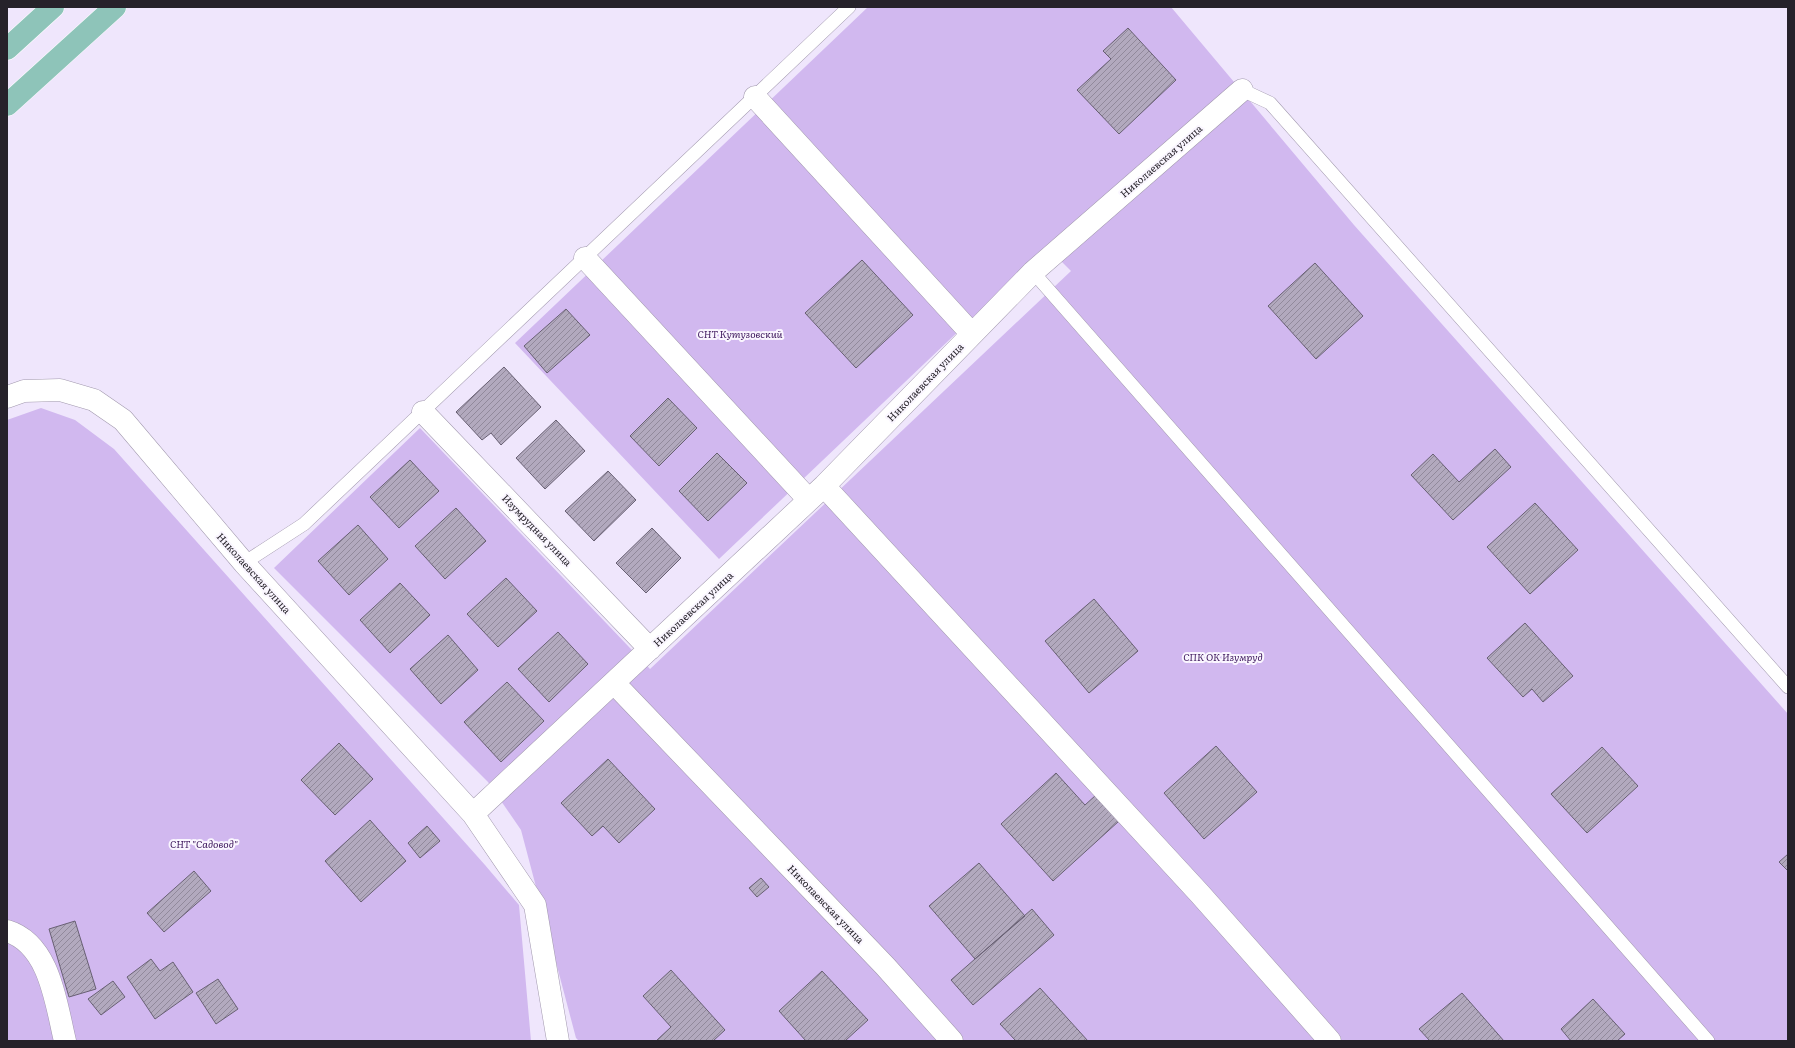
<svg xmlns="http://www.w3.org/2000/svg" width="1795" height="1048" font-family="Literata,serif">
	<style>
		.green { fill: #d1b8ef }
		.building { fill: url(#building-hatch); stroke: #686073 }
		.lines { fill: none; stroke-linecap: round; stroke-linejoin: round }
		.lane-casing { stroke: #a299ae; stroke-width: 14 }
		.street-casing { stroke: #a299ae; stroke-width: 23 }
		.primary-casing { stroke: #fff; stroke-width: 23 }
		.lane { stroke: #fff; stroke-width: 13 }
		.street { stroke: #fff; stroke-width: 22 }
		.primary { stroke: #8ec4b9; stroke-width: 22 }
		.labels { text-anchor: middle; stroke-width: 4; stroke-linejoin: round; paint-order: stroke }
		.street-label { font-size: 10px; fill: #26222a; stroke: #faf6ff }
		.park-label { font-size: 10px; font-style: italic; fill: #391259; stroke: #faf6ff }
	</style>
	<defs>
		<pattern id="building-hatch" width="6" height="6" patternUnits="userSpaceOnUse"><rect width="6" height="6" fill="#b2a9be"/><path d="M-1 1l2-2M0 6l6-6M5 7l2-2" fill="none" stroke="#91899b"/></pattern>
	</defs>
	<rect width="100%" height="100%" fill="#efe6fc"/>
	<!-- green -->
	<path class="green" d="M868,7H1171L1354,225L1788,714V1041H579L576,1038L521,830L488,782L274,568L420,428L650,669L1071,271L1047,247L719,559L515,343Z
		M41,408L75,420L114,449L485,865L519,905L531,1041H7V420Z"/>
	<!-- building -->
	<path class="building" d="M1128,28L1176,80L1119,134L1077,90L1111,59L1103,51Z
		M862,260L913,315L856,368L805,313Z
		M1315,263L1363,316L1316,359L1268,306Z
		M566,309L590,335L547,373L524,346Z
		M504,367L541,407L501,445L491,433L482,440L456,412Z
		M668,398L697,428L659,466L630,436Z
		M556,420L585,451L545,489L516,458Z
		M1495,449L1511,467L1453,520L1411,475L1433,454L1459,482Z
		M717,453L747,483L708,521L679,491Z
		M410,460L439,491L399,528L370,497Z
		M608,471L636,500L594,541L565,511Z
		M1535,503L1578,550L1530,594L1487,547Z
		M456,508L486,541L445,579L415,546Z
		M358,525L388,559L349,595L318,561Z
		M652,528L681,558L646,593L616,563Z
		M506,578L537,611L498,647L467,614Z
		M400,583L430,615L390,653L360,620Z
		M1094,599L1138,651L1089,693L1045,641Z
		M1525,623L1573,676L1543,702L1532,689L1523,697L1487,658Z
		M558,632L588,664L549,702L518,669Z
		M448,635L478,670L441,704L410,669Z
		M507,682L544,721L501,762L464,722Z
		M339,743L373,779L335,815L301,780Z
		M1216,746L1257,792L1204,839L1164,793Z
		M1602,747L1638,786L1587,833L1551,794Z
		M608,759L655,809L619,843L603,826L592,836L561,803Z
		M1056,773L1085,805L1096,795L1119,821L1053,881L1001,824Z
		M370,820L406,861L361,902L325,861Z
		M427,826L440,841L420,858L408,843Z
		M1788,854V871L1779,862Z
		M979,863L1025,916L975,959L929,906Z
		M194,871L211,891L164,932L147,913Z
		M761,878L769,887L757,897L749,888Z
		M1032,909L1054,935L973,1005L951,980Z
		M75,921L96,989L69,997L49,929Z
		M151,959L160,971L173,962L193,992L155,1019L127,977Z
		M671,970L725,1030L713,1041H656L671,1027L643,996Z
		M822,971L868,1020L845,1041H806L779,1011Z
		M218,979L238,1009L216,1024L196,993Z
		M113,981L125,997L101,1015L88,999Z
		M1040,988L1088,1041H1016L1000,1024Z
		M1462,993L1504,1041H1430L1419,1029Z
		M1593,999L1625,1034L1617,1041H1571L1561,1029Z"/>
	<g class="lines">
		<defs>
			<path id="lane" d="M1242,90L1270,103L1788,687
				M1033,272L1708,1041
				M244,563L304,524L849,7"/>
			<path id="street" d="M755,97L972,334
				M585,258L809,500
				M7,397L24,391L60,390L94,400L123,420L244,563L473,814L824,486L1033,272L1242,90
				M423,412L650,649
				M824,486L1200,894L1330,1041
				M614,683L885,966L952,1041
				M473,814L535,905L558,1041
				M7,931C50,944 56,1004 65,1041"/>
			<path id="primary" d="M7,49L53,7
				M7,105L115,7"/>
		</defs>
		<!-- lane casing -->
		<use href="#lane" class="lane-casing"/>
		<!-- street casing -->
		<use href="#street" class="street-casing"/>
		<!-- primary casing -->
		<use href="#primary" class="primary-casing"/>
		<!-- lane -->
		<use href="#lane" class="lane"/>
		<!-- street -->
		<use href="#street" class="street"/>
		<!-- primary -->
		<use href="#primary" class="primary"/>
	</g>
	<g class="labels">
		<!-- street labels -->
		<g class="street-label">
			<text transform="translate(1161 161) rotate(-41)" y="4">Николаевская улица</text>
			<text transform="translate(925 382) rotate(-46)" y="4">Николаевская улица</text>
			<text transform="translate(537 530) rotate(46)" y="4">Изумрудная улица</text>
			<text transform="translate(254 573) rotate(48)" y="4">Николаевская улица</text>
			<text transform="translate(693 609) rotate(-43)" y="4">Николаевская улица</text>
			<text transform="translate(826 904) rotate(46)" y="4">Николаевская улица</text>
		</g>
		<!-- park labels -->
		<g class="park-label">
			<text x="740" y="338">СНТ Кутузовский</text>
			<text x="1223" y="661">СПК ОК Изумруд</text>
			<text x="204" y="848">СНТ "Садовод"</text>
		</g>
	</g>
	<!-- border -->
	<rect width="1795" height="1048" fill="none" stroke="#26222a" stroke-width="16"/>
</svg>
